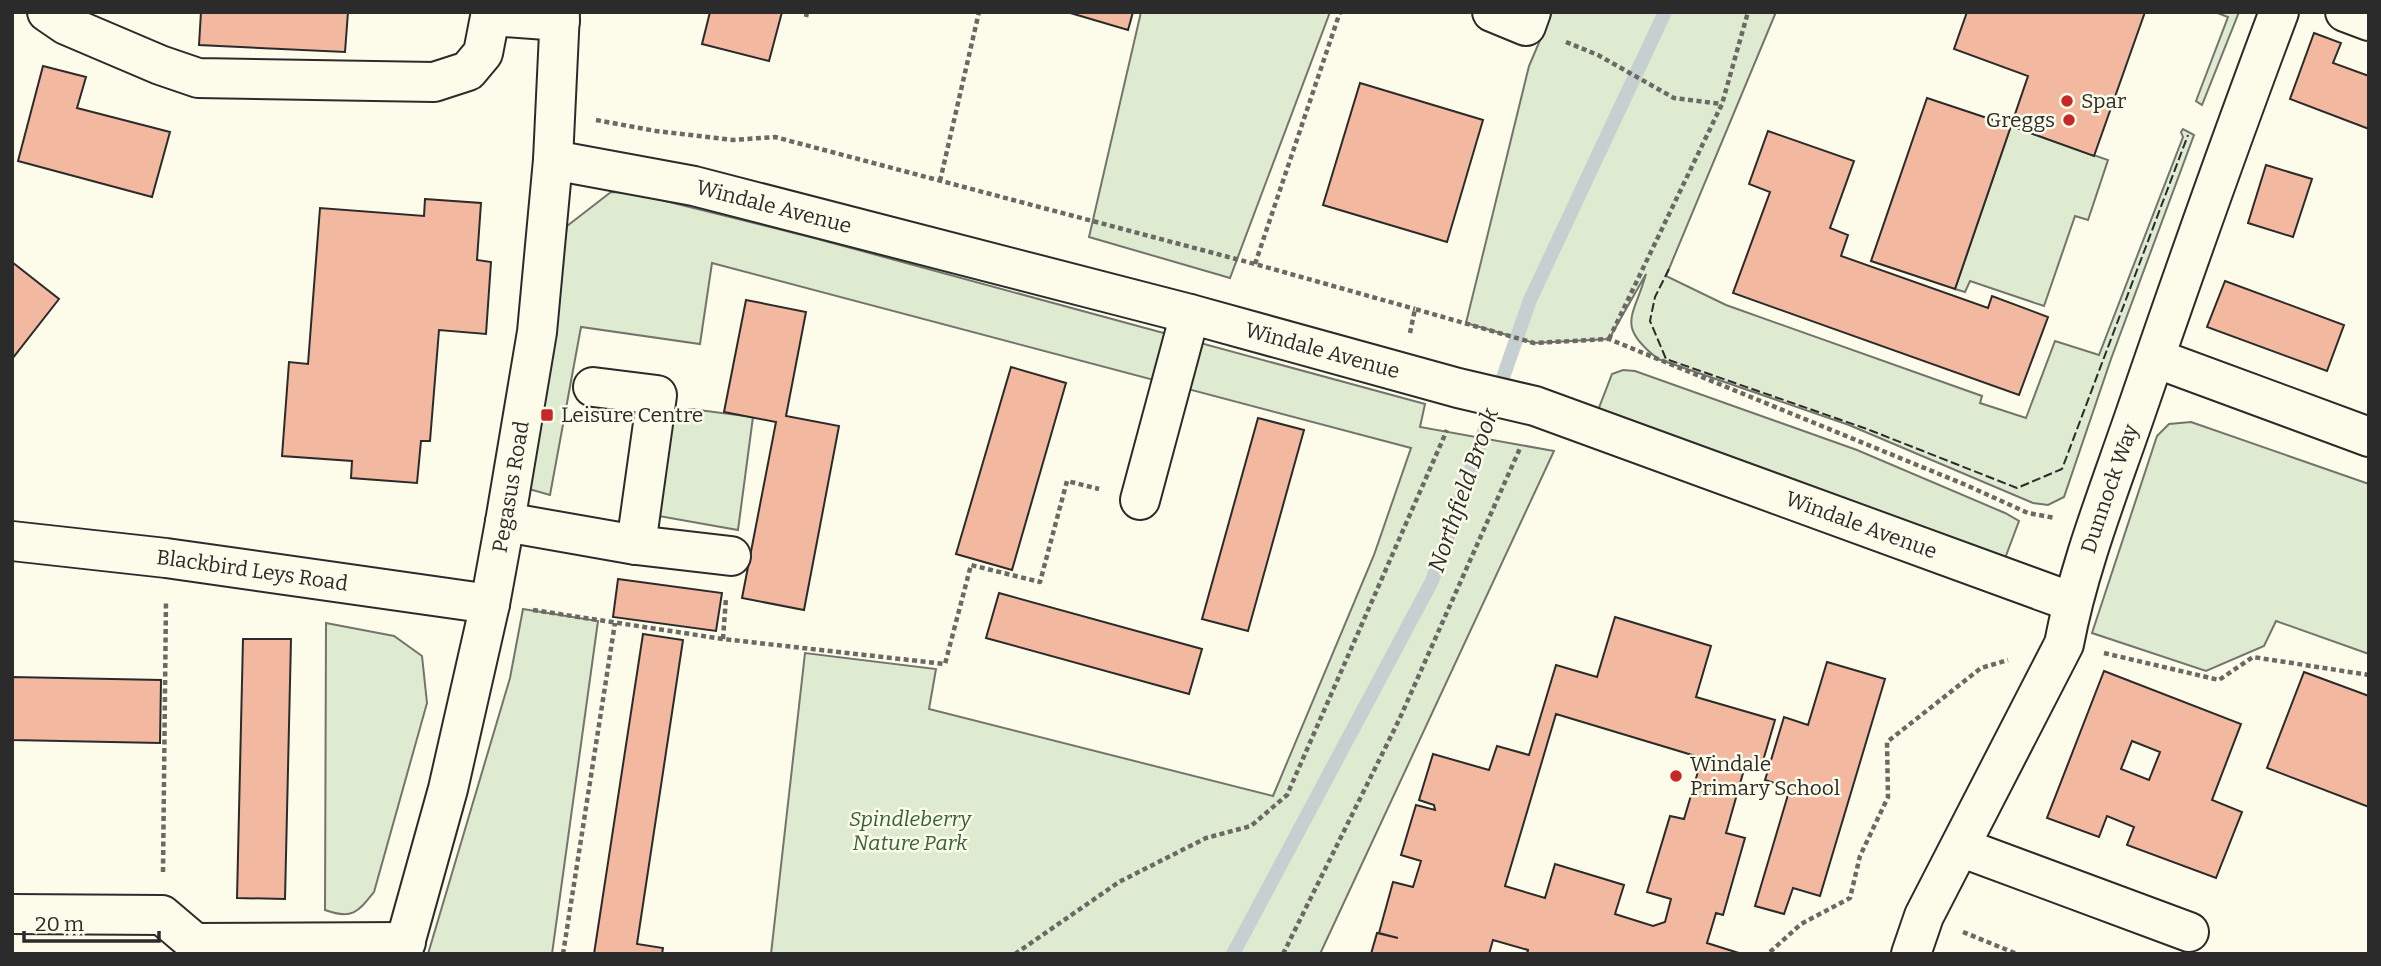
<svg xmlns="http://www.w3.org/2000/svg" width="2381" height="966" font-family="Bitter,serif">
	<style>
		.green { fill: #deebd1; stroke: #74746e; stroke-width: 2 }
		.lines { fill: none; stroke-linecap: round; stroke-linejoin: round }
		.stream { stroke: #c7d0d0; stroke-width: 14 }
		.building { fill: #f2b8a0; stroke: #2b2b2b; stroke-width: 2; fill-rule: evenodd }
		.minor-casing { stroke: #2b2b2b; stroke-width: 42 }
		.path { stroke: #6a6964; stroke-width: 4.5; stroke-dasharray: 5 3.5; stroke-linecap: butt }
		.minor { stroke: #fdfbea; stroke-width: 38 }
		.fence { stroke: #2b2b2b; stroke-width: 2; stroke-dasharray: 9 3.5; stroke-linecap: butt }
		.poi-dot { fill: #c62828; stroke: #fdfbea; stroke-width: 2.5 }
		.labels { text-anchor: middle; stroke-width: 5; stroke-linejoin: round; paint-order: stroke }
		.poi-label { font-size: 21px; fill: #2b2b2b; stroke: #fdfbea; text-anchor: start }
		.street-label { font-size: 21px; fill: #2b2b2b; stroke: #fdfbea }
		.park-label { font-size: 21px; font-style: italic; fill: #34623c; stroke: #fdfbea }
		.water-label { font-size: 23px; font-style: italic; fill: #2b2b2b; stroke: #fdfbea }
	</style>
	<rect width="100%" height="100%" fill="#fdfbea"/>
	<!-- green -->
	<path class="green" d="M1141,12H1330L1230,278L1089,237Z
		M1552,12H1776L1666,276L1726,305L1982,396L1980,403L2026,418L2055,341L2099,355L2183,137L2181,132L2183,129L2194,135L2111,359L2064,497L2048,505L2033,503L1849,425L1658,359C1615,325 1634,317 1646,274L1609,339L1534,343L1466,323L1529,66Z
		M2215,12H2239L2202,105L2196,101L2228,17Z
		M2011,126L2108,160L2088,220L2075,216L2044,306L1970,281L1965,292L1955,289Z
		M611,192L633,193L814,238L1425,404L1420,427L1554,451L1320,954H771L805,653L936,669L929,709L1273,796L1374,555L1411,448L712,263L700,344L581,327L550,495L529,489L567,226Z
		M1623,370L1635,371L1857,450L2005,513L2019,521L2004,561L1597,413L1612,374Z
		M691,409L753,417L738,530L653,515L668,416Z
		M2191,422L2369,484V654L2276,621L2264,646L2206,671L2092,633L2157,436L2169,424Z
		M523,609L598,621L552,954H428L510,678Z
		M326,623L394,636L422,656L427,703L374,892C358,912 352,920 325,910Z"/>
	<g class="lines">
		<!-- stream -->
		<path class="stream" d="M1233,954L1432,581L1530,300L1665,12"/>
	</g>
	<!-- building -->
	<path class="building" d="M201,12H348L345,52L199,45Z
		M710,12H782L769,61L702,44Z
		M1067,12H1133L1128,30Z
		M1967,12H2145L2094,156L2011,126L2028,76L1954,49Z
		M2314,33L2341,43L2333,63L2369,76V129L2290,99Z
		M43,66L86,77L77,108L170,132L152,197L18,161Z
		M1360,83L1483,120L1447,242L1323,205Z
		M1927,98L2011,126L1955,289L1871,261Z
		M1768,131L1854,161L1830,228L1848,235L1841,256L1988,308L1992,296L2048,317L2019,395L1733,293L1770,192L1749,184Z
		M2266,165L2312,179L2293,237L2248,223Z
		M425,199L481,203L477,260L491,262L486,334L439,330L430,441H421L417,483L351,478L352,461L282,456L289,362L308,364L320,208L424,216Z
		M12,262L59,299L12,359Z
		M2225,281L2344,325L2327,371L2207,327Z
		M746,300L806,312L786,416L839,426L804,610L742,598L776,422L724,412Z
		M1011,367L1066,383L1012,570L956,554Z
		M1258,418L1304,430L1248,631L1202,619Z
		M618,579L722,593L716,631L613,617Z
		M999,593L1202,649L1189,694L986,638Z
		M1615,617L1711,646L1696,697L1775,720L1760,771L1745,766L1726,833L1745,838L1723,915L1716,913L1707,943L1742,954H1527L1528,950L1493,940L1489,954H1371L1377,933L1398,938L1379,933L1393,882L1413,887L1421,861L1401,855L1416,805L1435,810L1434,805L1419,800L1433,754L1489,770L1497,746L1529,755L1556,665L1597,677ZM1556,714L1702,758L1684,819L1670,816L1647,892L1671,899L1665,922L1653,926L1615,914L1624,885L1555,864L1545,898L1505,886Z
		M643,634L683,640L637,944L663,948L662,954H594Z
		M243,639H291L285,899L237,898Z
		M1827,662L1885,679L1820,896L1793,888L1784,914L1755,906L1790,788L1765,780L1784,717L1808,725Z
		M2104,671L2241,724L2212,800L2242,812L2216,878L2127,845L2134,827L2107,816L2099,837L2047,818ZM2132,741L2160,752L2149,780L2121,769Z
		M2304,672L2369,696V807L2267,768Z
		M12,677L161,680L160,743L12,740Z"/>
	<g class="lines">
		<defs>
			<g id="minor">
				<path d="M47,12L66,25L160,65L198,78L434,82L468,71L483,53L491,12"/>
				<path d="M1492,12L1526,26L1531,12"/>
				<path d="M2345,12L2369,21"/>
				<path d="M491,16L560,21"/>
				<path id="s1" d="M553,160L694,186L1190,314L1458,388L1535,406L2072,602"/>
				<path d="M2155,358L2369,437"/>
				<path d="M593,387L657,395L636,545"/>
				<path d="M1140,500L1190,314"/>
				<path d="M505,522L636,545L731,556"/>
				<path id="s2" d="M12,541L166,558L490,604"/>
				<path d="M1960,847L2189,932"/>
				<path d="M12,914L162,915L195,943L406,942"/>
				<path id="s3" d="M402,954L448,789L490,604L505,522L537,332L553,160L560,12"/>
				<path id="s4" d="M1911,954L1924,916L2064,644C2079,565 2110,488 2136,412C2182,278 2229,145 2279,12"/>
			</g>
		</defs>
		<!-- minor casing -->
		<use href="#minor" class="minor-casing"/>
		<!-- path -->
		<path class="path" d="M806,17L807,12
			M1566,42L1598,55L1674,98L1722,104
			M596,120L656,131L733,140L775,137L1255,264L1415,309
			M940,181L979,12
			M1255,264L1340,12
			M1410,333L1415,309L1534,343L1609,339L1966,485L2028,513L2055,518
			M1609,339L1722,104L1748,12
			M533,610L723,639L945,664L971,565L1040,582L1067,481L1099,489
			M723,639L726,598
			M2104,653L2219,680L2253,657L2369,675
			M163,872L166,600
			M1963,932L2017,954
			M1770,952L1801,924L1850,898L1860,856L1888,797L1887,742L1981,668L2008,660
			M563,954L615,623
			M1015,954L1119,882L1206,838L1251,826L1287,795L1447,430
			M1283,954L1399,720L1521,446"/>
		<!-- minor -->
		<use href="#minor" class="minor"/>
		<!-- fence -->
		<path class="fence" d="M1669,269L1655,297L1650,321L1666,359L1867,429L2017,488L2062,469L2188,135"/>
	</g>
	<!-- markers -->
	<g class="poi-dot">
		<circle cx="2067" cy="101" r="7"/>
		<circle cx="2069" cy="120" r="7"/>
		<rect x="540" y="408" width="14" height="14" rx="3.5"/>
		<circle cx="1676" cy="776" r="7"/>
	</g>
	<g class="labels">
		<!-- poi labels -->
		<g class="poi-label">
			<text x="2081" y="108">Spar</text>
			<text x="2055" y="127" text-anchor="end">Greggs</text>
			<text x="561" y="422">Leisure Centre</text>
			<text x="1690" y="771">Windale<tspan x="1690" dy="24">Primary School</tspan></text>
		</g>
		<!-- street labels -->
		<g class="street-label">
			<text dy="7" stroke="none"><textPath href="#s1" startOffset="226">Windale Avenue</textPath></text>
			<text dy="7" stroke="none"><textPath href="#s1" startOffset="793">Windale Avenue</textPath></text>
			<text dy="7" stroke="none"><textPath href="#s3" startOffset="480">Pegasus Road</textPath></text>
			<text dy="7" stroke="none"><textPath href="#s4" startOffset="508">Dunnock Way</textPath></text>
			<text dy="7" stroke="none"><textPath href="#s1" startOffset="1360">Windale Avenue</textPath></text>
			<text dy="7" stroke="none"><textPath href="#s2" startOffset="242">Blackbird Leys Road</textPath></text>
		</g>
		<!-- park labels -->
		<g class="park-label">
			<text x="910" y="826">Spindleberry<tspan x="910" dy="24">Nature Park</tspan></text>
		</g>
		<!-- water labels -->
		<g class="water-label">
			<text transform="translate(1463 490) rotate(-71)" y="8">Northfield Brook</text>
		</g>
	</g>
	<!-- border -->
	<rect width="2381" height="966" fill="none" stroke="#2b2b2b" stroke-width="28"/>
	<!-- scale -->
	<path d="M24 931v10h135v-10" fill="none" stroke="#2b2b2b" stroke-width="3.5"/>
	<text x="35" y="931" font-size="21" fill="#2b2b2b" stroke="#fdfbea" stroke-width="5" paint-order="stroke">20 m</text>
</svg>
